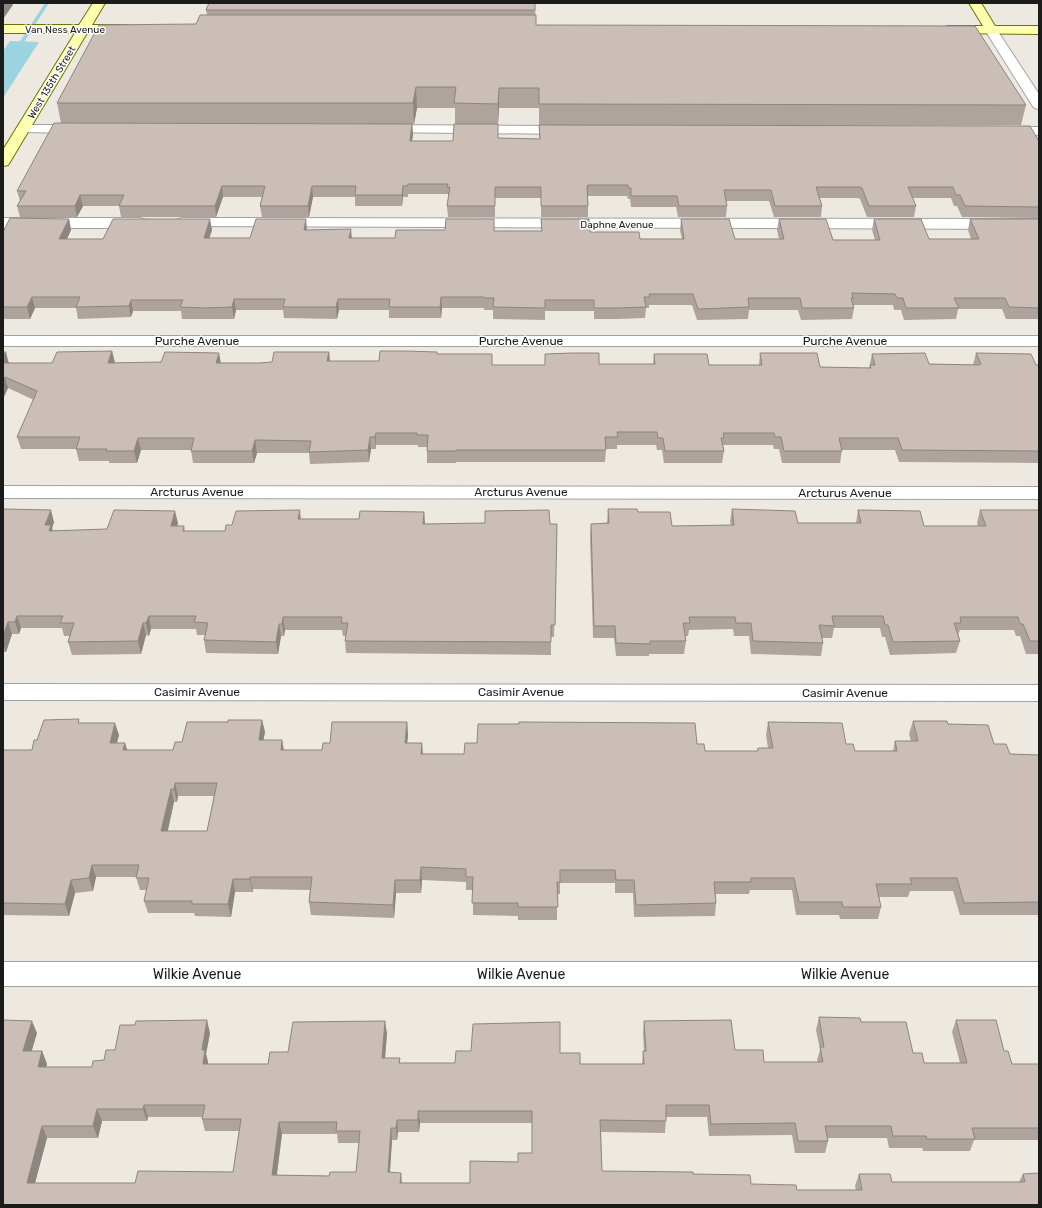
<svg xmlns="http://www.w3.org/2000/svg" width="1042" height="1208" font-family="Rubik,sans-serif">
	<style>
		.water { fill: #9cd3e0 }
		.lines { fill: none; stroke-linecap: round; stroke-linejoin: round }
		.stream { fill: #9cd3e0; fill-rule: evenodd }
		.street-casing { stroke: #a2a2a2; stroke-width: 2 }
		.secondary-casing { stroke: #6c7500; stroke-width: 2 }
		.street { fill: #fff; fill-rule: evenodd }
		.secondary { fill: #fdfeae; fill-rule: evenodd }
		.wall { fill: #aea39d; fill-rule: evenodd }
		.shaded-wall { fill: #8d857f }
		.building { fill: #cabeb6; stroke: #8d857f; fill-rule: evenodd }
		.labels { text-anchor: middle; stroke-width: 3; stroke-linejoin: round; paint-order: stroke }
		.far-street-label { font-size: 10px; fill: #1b1b1b; stroke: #fff }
		.street-label { font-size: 12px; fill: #1b1b1b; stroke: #fff }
		.near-street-label { font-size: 14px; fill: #1b1b1b; stroke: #fff }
	</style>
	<rect width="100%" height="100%" fill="#eee9e0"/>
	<!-- water -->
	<path class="water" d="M10,41L39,42L3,98V51Z"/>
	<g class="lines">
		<!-- stream -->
		<path class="stream" d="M45,3H49L19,50H15V49Z"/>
		<defs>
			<path id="street" d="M991,26L995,27L1039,94V109L1034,108L1032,105L985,30Z
				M23,125H80L85,126L87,129L85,132L80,133L18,132L16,129L18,126Z
				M382,125L570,126L575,127L577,130L575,133L570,134L377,132L375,129L377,126Z
				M1002,127H1039V135L997,134L995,131L997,128Z
				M3,218H140L146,220L148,223L146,226L140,228H3Z
				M182,218L1039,219V229L176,226L174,223L176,220Z
				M3,336H1039V346H3Z
				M3,486L1039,487V499L3,498Z
				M3,684L1039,685V701L3,700Z
				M3,962H1039V986H3Z"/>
			<path id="secondary" d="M93,3H105L92,25H128L134,29L128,33H87L10,162L8,165L3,166V150L75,33H3V25H79Z
				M969,3H981L995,26H1039V34L944,33L942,30L944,27L948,26H983Z"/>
		</defs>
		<!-- street casing -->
		<use href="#street" class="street-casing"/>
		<!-- secondary casing -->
		<use href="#secondary" class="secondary-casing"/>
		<!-- street -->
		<use href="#street" class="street"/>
		<!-- secondary -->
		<use href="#secondary" class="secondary"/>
	</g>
	<!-- wall -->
	<path class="wall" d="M535,3L536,25L1026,105L1021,125H539V108H499L498,124H455L498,138L539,139V125L1039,141V218L962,217L957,206H954L951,198H912L916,206L914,217H867L860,199L858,198H819L822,206L821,217H774L769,201H726L727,206L726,217H678L676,207H631L630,199H628L627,196H588V217H541V198H495V217H448L447,206L448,198V194H408V197H403L402,206H355V197H313L309,217H262L260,206L262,197H223L216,217H121L119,206H83L77,217H20L17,206L20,201L17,191L61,123L57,103L196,24L207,15L206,10ZM417,108H455V124L453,141H412L413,135L412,124H414Z
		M69,219L71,230L67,239H103L212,230L209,238H250L307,230L352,238H395L494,231H541V219L590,232L640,239H682L680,230L681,219L735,239H779L777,230L779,219L833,240H875L872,230L874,219L929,239H971L968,230L970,219H1039V319H1006L1002,309H958L956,319L904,320L901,310H894L893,305H853L854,308L852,319L801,320L798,310H749L748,319L697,320L692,305H649V308H646L645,318L617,319H594V311H545V320L493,319V310H484V308H442L441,318H389V310H339L337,319L284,318L283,310H236L234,319H182L181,311H133L131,317L78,319L76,308H35L30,319H3V232Z
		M112,351L115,363H259L272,362L329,352L330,361H379L437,354H492V365H545L653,364L654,354L709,365H759L760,353L820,367L869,368L872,354L929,364L973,365L976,353L1036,365H1039V463L899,462L895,450H842L840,463H782L779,449H774L773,445H723L724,451L722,463H664L662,450H657L656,445H617V449H606L605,462H456V463H427V447H418V445H376V449H371L369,462L310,464L309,453H257L254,463H193L191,450H141L137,463H109V461H79L76,449H21L17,437L34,400L8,388L3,399V352L9,363H52Z
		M3,509L54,522L52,528L53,531L107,529L178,523L177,526H184L185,531H225L232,525L301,519H359L424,512L425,524H557L554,637H551V655L346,653L345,641L346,636H343L342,630H285L284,636H281L278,654L206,653L204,640L205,635H197L196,629H151L149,636L146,635L141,654L72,655L68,642L70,636H64L62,628H21L19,634H12L6,652H3Z
		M608,509L638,512L672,526L731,525L730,522L732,509L798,523H856L858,510L924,526H978L977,523L980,510H1039V654H1026L1020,636H1016L1014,630H960L958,635L960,641L956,653L890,655L885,637H882L880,628H834L832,638H822L823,643L821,656L751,654L749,636H734L733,629L689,630L688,636H685L686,641L684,654H649V656H616L614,638H593L590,536L591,524L607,523Z
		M262,720L265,732L263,740H282L284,750H322L330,743L407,722L408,735L407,743H422V754H464L697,744L705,751H757L758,748H768L766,735L768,722L846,744L855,751H893L895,741H911L909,734L913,721L948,724L994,744L1010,754L1039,755V915H960L953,891H910L908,897H879L881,907L878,919H840L839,915H796L792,890H750L749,894H715L716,903L715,916L634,917L633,893H615V883H560V894H557V920H518V916L473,915V890H466V882L422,880L421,893H396L394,918L311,915L309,902L310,890L253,889V892H235L231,917L195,916L194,913H148L144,901L147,890H140L136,877H96L93,891L75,893L69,916L3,915V750H32L37,740L80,723L119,735L117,743H125L127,750H173L182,742L228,722ZM178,796H214L207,831H167L174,802H177Z
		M819,1017L861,1022L913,1053L924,1063H960L952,1032L956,1020L1004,1051L1012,1064H1039V1140H974L970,1151H923L922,1148H889L887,1138H827L828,1141L825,1153H795L792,1135L709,1136L707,1117H666L665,1133L601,1132L602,1171L693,1174L751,1184L797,1190H856L855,1186L859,1174L892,1182H1019L1023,1174L1039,1205H3V1020L37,1033L31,1051H42L47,1064L46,1067H92L104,1060L115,1050L210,1033L206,1054L208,1062V1064H268L288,1052L387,1033L385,1058H400V1063H455L560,1053L580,1064H642L643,1051H644L643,1033L644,1021L735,1050L764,1062H818L817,1060L820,1050L816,1030ZM148,1117H203L202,1119L205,1131H239L233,1172L135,1183H35L47,1138H98L102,1121H147ZM420,1123H532V1153L518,1162L470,1183H402L390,1173L392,1140H397L398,1132H419ZM282,1134H337L338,1143H359L356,1172L329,1176L277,1175Z"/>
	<!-- shaded-wall -->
	<path class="shaded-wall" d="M5,3H12L13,5L3,19V6Z
		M416,87L417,108L414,124L413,103Z
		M499,88V108L498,124V104Z
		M412,124L413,135L410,152V141Z
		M588,185V196L587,198V187Z
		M222,186L223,197L216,217L215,206Z
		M312,186L313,197L309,217L308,206Z
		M403,186V197L402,206V195Z
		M80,195L83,206L77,217L75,206Z
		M69,219L71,230L62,250L59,239Z
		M210,219L212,230L206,249L204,238Z
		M306,219L307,230H304Z
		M351,229L352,240L349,238Z
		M32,297L35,308L30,319L27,307Z
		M441,297L442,308L441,318L440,307Z
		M234,299L236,310L234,319L232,307Z
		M338,299L339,310L337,319L336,307Z
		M131,300L133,311L131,317L129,306Z
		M112,351L115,363H108Z
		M6,352L9,364L3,372V357Z
		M329,352L330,364L327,361Z
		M219,353L221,364L216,363Z
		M5,377L8,388L3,399V380Z
		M376,433V449L375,437Z
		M370,437L371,449L369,462L368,450Z
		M138,438L141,450L137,463L134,451Z
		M255,440L257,453L254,463L252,451Z
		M51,510L54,522L52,528L55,538L45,525Z
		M300,510L301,523L298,519Z
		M175,511L178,523L174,538L171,526Z
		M424,512L425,525L423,524Z
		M17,616L21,628L19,634L15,622Z
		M149,616L151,629L149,636L146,623Z
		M283,617L285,630L284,636L282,624Z
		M8,622L12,634L6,652L3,644V636Z
		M143,623L146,635L141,654L138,641Z
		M279,624L281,636L278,654L276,642Z
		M262,720L265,732L261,753L259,740Z
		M407,722L408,735L406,755L405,743Z
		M115,723L119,735L113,756L110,743Z
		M282,740L284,753L281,750Z
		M125,743L129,756L123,750Z
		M422,743L423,755L421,754Z
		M175,783L178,796L177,802L174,789Z
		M171,789L174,802L165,844L161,831Z
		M92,865L96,877L93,891L89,878Z
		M421,867L422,880L421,893L420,880Z
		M250,877L253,889V892L250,879Z
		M233,879L235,892L231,917L228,904Z
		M71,880L75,893L69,916L65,904Z
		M395,880L396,893L394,918L393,905Z
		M207,1020L210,1033L206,1054L208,1062L206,1076L203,1064L202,1050Z
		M32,1021L37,1033L28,1064L23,1051Z
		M385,1021L387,1033L384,1070L382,1058Z
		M42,1051L47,1064L43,1079L38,1067Z
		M144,1105L148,1117L147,1121L143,1109Z
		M97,1109L102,1121L98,1138L93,1126Z
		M418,1111L420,1123L419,1132L418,1120Z
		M397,1120L398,1132L397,1140L396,1128Z
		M279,1122L282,1134L275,1187L272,1175Z
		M42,1126L47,1138L32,1194L27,1183Z
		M391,1128L392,1140L389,1184L388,1172Z
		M401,1173L402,1184L400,1183Z"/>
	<!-- building -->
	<path class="building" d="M209,3H535V10H206Z
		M200,15H536V25L975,26L1026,105L539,104V88H499L498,104L454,103L456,87H416L413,103H57L99,25L196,24Z
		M54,123L412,124L410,141H453L454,124H498V138L540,139L539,125L1030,126L1039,141V207L965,206L960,195H956L953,187H908L916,206H869L862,188L860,187H816L822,206H775L771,190H724L727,206H679L677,196H631V188H628V185H588L587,187L588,206H541V187H495V206H447L450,187H447L448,184H408L407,186H403L402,195H355L356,186H312L308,206H260L265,186H222L215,206H119L124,195H80L75,206H17L26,191H17Z
		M10,218L69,219L59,239H103L113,219H210L204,238H250L256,219H306L304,230L351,229L349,238H395L396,230H445L446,219H494V231H542L541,219H589L590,232H639L640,239H684L681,219H729L735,239H784L779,219H826L833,240H880L874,219H921L929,239H979L970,219H1039V308L1009,307L1005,298H954L959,308H906L903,298H897L895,294L852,293L853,298H851L854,308H802L800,298H748L749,307L698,309L693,294H649L650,297H644L646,307L618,308H594V300H545V308L493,307L494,298H484V297H441L440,307H389L390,299H338L336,307H283L285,299H234L232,307L205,308L180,307L183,300H131L129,306L76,307L80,297H32L27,307H3V232Z
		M112,351L108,363L161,362L165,352L219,353L216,363H259L272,362L274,352H329L327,361H379L380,351H406L437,352V354H492V365H545V354L573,353H599V364H655L654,354H707L709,365H762L760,353H817L820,367L871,368L870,365H875L872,354L925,353L929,364L979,365L981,364L976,353L1031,354L1036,365H1039V451L902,450L898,438H839L842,451H784L781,437H775L774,433H723L724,438H721L724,451H665L663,438H658L657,432H617L618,437H605L606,450H456V451H427L428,435H417V433H376L375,437H370L368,450L309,452L311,441L255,440L252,451H191L194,438H138L134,451H106L107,449H76L80,437H17L37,391L5,377L3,380V363H52L57,352Z
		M3,352H6L3,357Z
		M3,509L51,510L45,525H51L49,531L107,529L114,510L175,511L171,526H184L183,531H225L226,525H232L236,511L300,510L298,519H359L360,511L424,512L423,524L485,523V511L549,510L550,524H557L555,625H551V642L345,641L348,623H341L342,617H283L282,624H279L276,642L204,640L208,623L194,622L196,616H149L146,623H143L138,641L68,642L74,623H60L63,616H17L15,622H8L3,636Z
		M608,509H637L638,512H670L672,526L734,525L732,509L795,511L798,523H861L858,510L920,511L924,526H986L980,510H1039V641H1030L1023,624H1020L1018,617H960L961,623H954L960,641L893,642L888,625H885L883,616H832L834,626L819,625L823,643L753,641L751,623H736L735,617H689L690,623H683L686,641H650V644L616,643L615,626H594L591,524L609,523Z
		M79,719L78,723H115L110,743H125L123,750H173L175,742H182L187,722H228V720H262L259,740H282L281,750H322L323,743H330L332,722H407L405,743H422L421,754H464L465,743H477L478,724H519V722L695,723L697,744H704L705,751H758V748H773L768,722L842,723L846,744H853L855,751H897L895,741H918L913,721H947L948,724L988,725L994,744H1006L1010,754L1039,755V902L964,903L957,878H910L912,884H876L881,907H843L842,902H799L794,878H751V882H714L716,903L636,905L634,880H616L615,870H560V882H557L558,907H518V903H472L473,877H466V869L421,867L420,880H395L393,905L309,902L312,877H250V879H233L228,904H192V901H144L149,878H136L139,865H92L89,878L71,880L65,904L3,903V750H32L34,740H37L44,720ZM175,783H217L207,831H161L171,789H174Z
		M819,1017L860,1018L861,1022H906L913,1053H922L924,1063H967L956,1020H996L1004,1051H1008L1012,1064H1039V1128H972L975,1139H927L926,1136H893L891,1126H825L828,1141H798L795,1123L711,1124L709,1105H666V1121L600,1120L602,1171L693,1172V1174L750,1175L751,1184L796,1185L797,1190H862L859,1174H890L892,1182H1025L1023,1174L1039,1173V1205H3V1020L32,1021L23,1051H42L38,1067H92L93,1061L104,1060L106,1050H115L120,1025H135L136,1021L207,1020L202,1050H205L203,1064H268L270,1052H288L293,1022L385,1021L382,1058H400L399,1063H455L456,1051H471L473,1024L560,1022V1053H580V1064H644L643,1051H646L644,1021L731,1020L735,1050H763L764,1062H823L820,1047H824ZM144,1105H205L202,1119H241L233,1172L138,1171L135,1183H27L42,1126H93L97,1109H143ZM418,1111H532V1153H518V1162L470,1161V1183H400L401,1173L388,1172L391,1128H396L397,1120H418ZM279,1122H337L336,1131H360L356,1172H330L329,1176L272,1175Z"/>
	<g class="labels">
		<!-- far-street labels -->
		<g class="far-street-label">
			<text x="65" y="33">Van Ness Avenue</text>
			<text transform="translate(51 82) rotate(-59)" y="4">West 135th Street</text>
			<text x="617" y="228">Daphne Avenue</text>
		</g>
		<!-- street labels -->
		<g class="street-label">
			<text x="197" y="345">Purche Avenue</text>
			<text x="521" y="345">Purche Avenue</text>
			<text x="845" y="345">Purche Avenue</text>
			<text x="197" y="496">Arcturus Avenue</text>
			<text x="521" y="496">Arcturus Avenue</text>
			<text x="845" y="497">Arcturus Avenue</text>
			<text x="197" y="696">Casimir Avenue</text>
			<text x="521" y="696">Casimir Avenue</text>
			<text x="845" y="697">Casimir Avenue</text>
		</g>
		<!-- near-street labels -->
		<g class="near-street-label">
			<text x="197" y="979">Wilkie Avenue</text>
			<text x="521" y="979">Wilkie Avenue</text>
			<text x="845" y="979">Wilkie Avenue</text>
		</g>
	</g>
	<!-- border -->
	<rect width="1042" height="1208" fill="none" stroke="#1b1b1b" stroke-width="8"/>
</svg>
